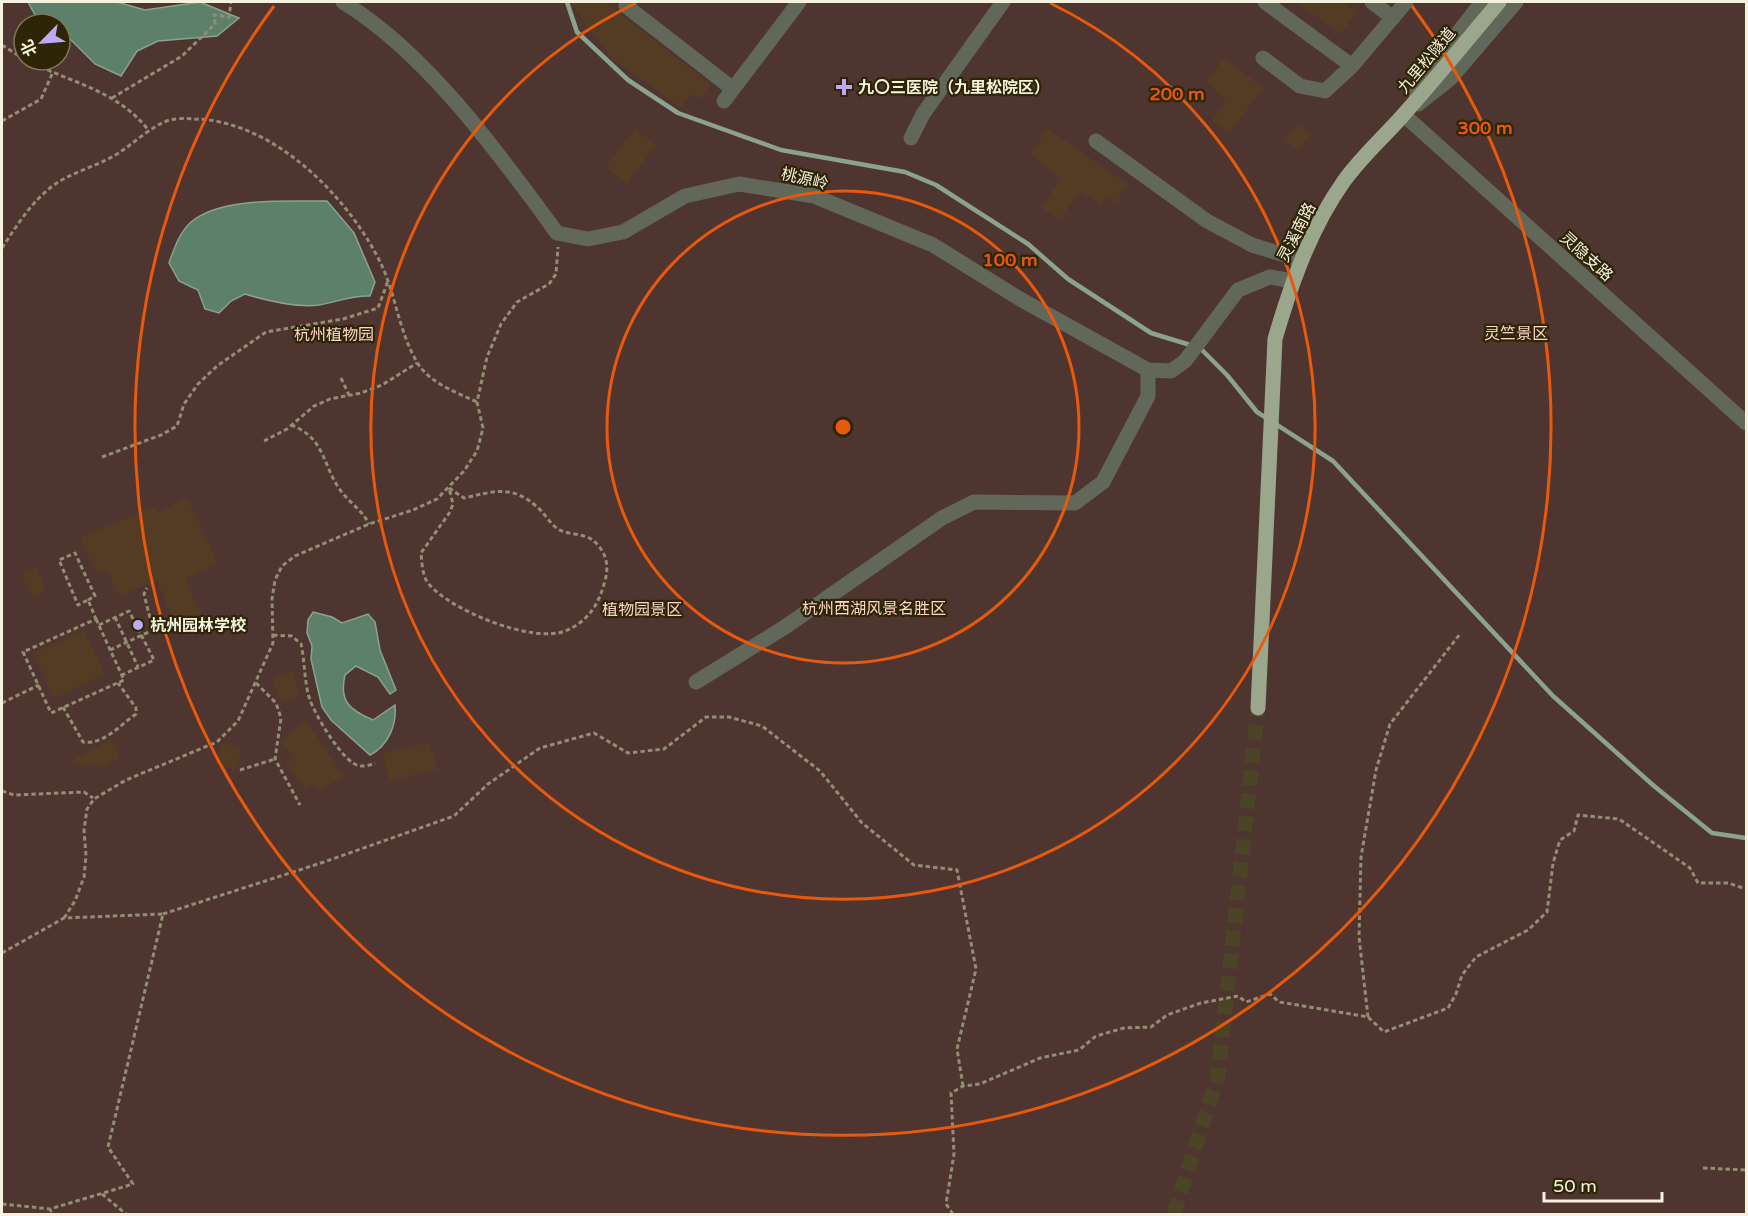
<svg xmlns="http://www.w3.org/2000/svg" width="1748" height="1216" font-family="'Varela Round','Noto Sans SC',sans-serif">
	<style>
		.green { fill: #4e3530; fill-rule: evenodd }
		.water { fill: #5d806b; stroke: #8ba28e; stroke-width: 1.5 }
		.lines { fill: none; stroke-linecap: round; stroke-linejoin: round }
		.stream { stroke: #8ba28e; stroke-width: 4.5 }
		.building { fill: #543b24 }
		.major-tunnel { stroke: #4b4426; stroke-width: 15; stroke-dasharray: 15 8; stroke-linecap: butt }
		.path { stroke: #938d74; stroke-width: 3; stroke-dasharray: 4.5 3; stroke-linecap: butt }
		.minor { stroke: #616759; stroke-width: 15 }
		.major { stroke: #9ba78c; stroke-width: 15 }
		.ring { fill: none; stroke: #e8590c; stroke-width: 3 }
		.poi-dot { fill: #bfa9f4; stroke: #2d2505; stroke-width: 2 }
		.labels { text-anchor: middle; stroke-width: 4.5; stroke-linejoin: round; paint-order: stroke }
		.street-label { font-size: 16px; fill: #f5f1df; stroke: #2d2505 }
		.poi-label { font-size: 16px; font-weight: bold; fill: #f5f1df; stroke: #2d2505; text-anchor: start }
		.park-label { font-size: 16px; fill: #fdd4cb; stroke: #2d2505 }
		.centre { fill: #e8590c; stroke: #2d2505; stroke-width: 3 }
		.ring-label { font-size: 18px; text-anchor: middle; font-weight: bold; fill: #e8590c; stroke: #2d2505; stroke-width: 4.5; stroke-linejoin: round; paint-order: stroke }
	</style>
	<rect width="100%" height="100%" fill="#2d2505"/>
	<!-- green -->
	<path class="green" d="M2,2H1746V1214H2ZM24,24H60V60H24Z"/>
	<!-- water -->
	<path class="water" d="M28,2H117L145,10L200,2L239,18L217,36L158,41L137,51L121,76L95,64L60,29V24H40Z
		M327,201L354,233L375,282L370,296C352,295 337,302 319,305C295,308 268,301 245,294L231,301L219,313L205,309L198,290L179,281L169,263C174,249 179,233 191,222C222,196 288,202 327,201Z
		M313,612L332,617L342,623L368,614L375,622L380,650L396,690L390,694L378,677L356,666L345,675C339,701 349,710 373,720L395,705C397,725 388,746 370,755L331,720L322,707L311,659L312,646L307,633L308,620Z"/>
	<g class="lines">
		<!-- stream -->
		<path class="stream" d="M567,2L577,32L628,80L678,113L781,150L905,172L936,185L1028,244L1068,279L1151,333L1200,348L1227,375L1257,412L1333,461L1553,696L1654,786L1712,833L1746,838"/>
	</g>
	<!-- building -->
	<path class="building" d="M570,2H605L711,84L700,99L692,94L681,108L611,58Z
		M1295,2H1342L1357,12L1341,34Z
		M1224,58L1264,88L1229,133L1212,120L1226,101L1206,82Z
		M1299,124L1311,134L1298,150L1284,139Z
		M635,128L656,145L627,184L605,167Z
		M1047,128L1128,184L1115,204L1106,197L1101,205L1080,192L1059,220L1041,207L1061,178L1030,155Z
		M187,497L218,563L185,579L204,620L178,633L157,580L119,596L106,569L96,573L80,538L154,506L157,513Z
		M36,566L46,591L32,597L21,573Z
		M84,630L105,674L54,699L33,653Z
		M293,670L300,695L280,703L273,677Z
		M305,719L344,776L320,791L313,784L305,789L286,764L294,758L281,741Z
		M111,739L120,759L101,768L90,764L88,768L71,761Z
		M222,742L242,749L235,770L216,764Z
		M429,742L438,769L390,781L382,754Z"/>
	<g class="lines">
		<!-- major-tunnel -->
		<path class="major-tunnel" d="M1174,1214L1218,1075L1258,708"/>
		<!-- path -->
		<path class="path" d="M2,45L24,59
			M27,60C70,83 118,90 149,131
			M112,98L182,56L215,24L214,15L229,17L231,2
			M2,121L41,99L53,72
			M2,248C16,227 29,205 50,188C71,171 101,166 123,150C136,141 149,129 164,122C173,118 185,118 195,119C275,121 351,199 383,268C396,298 400,334 417,362C429,383 456,392 477,402
			M341,378L349,395
			M291,425C326,438 322,466 341,491C350,503 362,510 369,524
			M264,441L287,429L314,406L330,399L361,393L382,385L417,363
			M102,457L161,435L177,426L184,404L198,384L217,366L266,332L343,319L378,308L388,281
			M449,488L464,498C492,492 511,484 536,506C544,512 549,523 558,529C569,536 586,532 596,543C608,555 609,569 604,584C598,606 587,622 565,631C533,644 449,610 428,583C422,575 422,562 421,553L450,512L453,504Z
			M88,600L95,596L75,553L59,560L78,605L88,600L96,619
			M115,617L138,667
			M96,619L124,680L51,713L23,652Z
			M99,625L129,611L154,660L122,675
			M273,635L292,636L301,644C305,661 304,683 310,700C316,716 338,753 353,763C360,768 368,766 375,763
			M110,650L153,630L144,594L147,588
			M256,683L276,703L281,718L275,759L300,805
			M2,703L39,685
			M63,707L83,742C104,745 120,725 136,714V708L118,683
			M240,770L275,759
			M2,791L14,795L84,792L93,798
			M163,914L324,862L454,816L488,784L540,748L594,733L628,753L664,749L706,717H729L762,726L820,771L862,823L914,865L957,870L976,969L957,1049L963,1086
			M64,918L75,901L84,877L86,856L84,830L87,809L94,799L126,780L217,742L238,721L273,643L272,599L275,580L282,566L295,556L369,524L413,510L437,499L464,471L477,451L483,428L477,402L487,357L501,324L517,302L549,284L556,274L558,247
			M2,953L64,918L163,914L108,1147L133,1184L50,1209L52,1214
			M1368,1017L1359,937L1361,857L1376,770L1390,724L1460,634
			M1703,1168L1746,1170
			M102,1194L126,1214
			M2,1204L50,1209
			M953,1214L946,1204L954,1154L951,1093L963,1086L980,1084L1040,1058L1079,1050L1096,1036L1124,1028L1151,1027L1167,1015L1201,1003L1238,996L1246,1002L1270,994L1279,1002L1368,1017L1384,1032L1448,1008L1456,994L1462,975L1476,957L1528,930L1547,912L1553,863L1560,840L1574,831L1578,815L1619,819L1690,868L1698,883H1728L1746,889"/>
		<!-- minor -->
		<path class="minor" d="M343,2C427,53 499,154 557,233L588,239L623,232L685,196L739,184L814,196L933,245L1020,299L1148,370L1171,371L1185,361L1238,290L1270,277L1292,281
			M629,2L626,6L733,89
			M1265,2L1352,66
			M1372,2L1393,18
			M1263,58L1300,86L1325,91L1352,66L1406,2
			M1416,94L1439,57L1482,2
			M724,101L799,2
			M1418,104L1451,78L1516,2
			M1404,115L1746,423
			M911,138L923,114L1003,2
			M1096,141L1207,221L1252,245L1301,260
			M696,682L785,627L942,518L974,502L1075,503L1103,482L1148,396V370"/>
		<!-- major -->
		<path class="major" d="M1258,708L1275,339C1291,284 1310,229 1344,181C1362,156 1385,136 1405,113C1437,77 1468,39 1499,2"/>
	</g>
	<!-- distance rings -->
	<g class="ring">
		<circle cx="843" cy="427" r="236"/>
		<path d="M1050 3A472 472 0 1 1 636 3"/>
		<path d="M1412 6A708 708 0 1 1 274 6"/>
	</g>
	<!-- markers -->
	<g class="poi-dot">
		<path d="M841 78h6v6h6v6h-6v6h-6v-6h-6v-6h6z"/>
		<circle cx="138" cy="625" r="6"/>
	</g>
	<g class="labels">
		<!-- street labels -->
		<g class="street-label">
			<text transform="translate(1426 60) rotate(-50)" y="6">九里松隧道</text>
			<text transform="translate(805 178) rotate(13)" y="6">桃源岭</text>
			<text transform="translate(1296 232) rotate(-63)" y="6">灵溪南路</text>
			<text transform="translate(1587 256) rotate(42)" y="6">灵隐支路</text>
		</g>
		<!-- poi labels -->
		<g class="poi-label">
			<text x="858" y="93">九〇三医院（九里松院区）</text>
			<text x="150" y="631">杭州园林学校</text>
		</g>
		<!-- park labels -->
		<g class="park-label">
			<text x="1516" y="339">灵竺景区</text>
			<text x="334" y="340">杭州植物园</text>
			<text x="874" y="614">杭州西湖风景名胜区</text>
			<text x="642" y="615">植物园景区</text>
		</g>
	</g>
	<circle cx="843" cy="427" r="9" class="centre"/>
	<g class="ring-label">
		<text x="1177" y="100">200 m</text>
		<text x="1485" y="134">300 m</text>
		<text x="1010" y="266">100 m</text>
	</g>
	<!-- border -->
	<rect width="1748" height="1216" fill="none" stroke="#f5f1df" stroke-width="6"/>
	<!-- north arrow -->
	<g transform="translate(42 42) rotate(245)"><circle r="28" fill="#2d2505" stroke="#7d775c" stroke-width="1.5"/>
	<path d="M0-4.5L10 22L0 15L-10 22Z" fill="#bfa9f4"/>
	<text y="-9" font-size="16" font-weight="bold" text-anchor="middle" fill="#f5f1df">北</text>
	</g>
	<!-- scale -->
	<path d="M1544 1192v9h118v-9" fill="none" stroke="#f5f1df" stroke-width="3"/>
	<text x="1553" y="1192" font-size="18" fill="#f5f1df" stroke="#2d2505" stroke-width="4.5" paint-order="stroke">50 m</text>
</svg>
